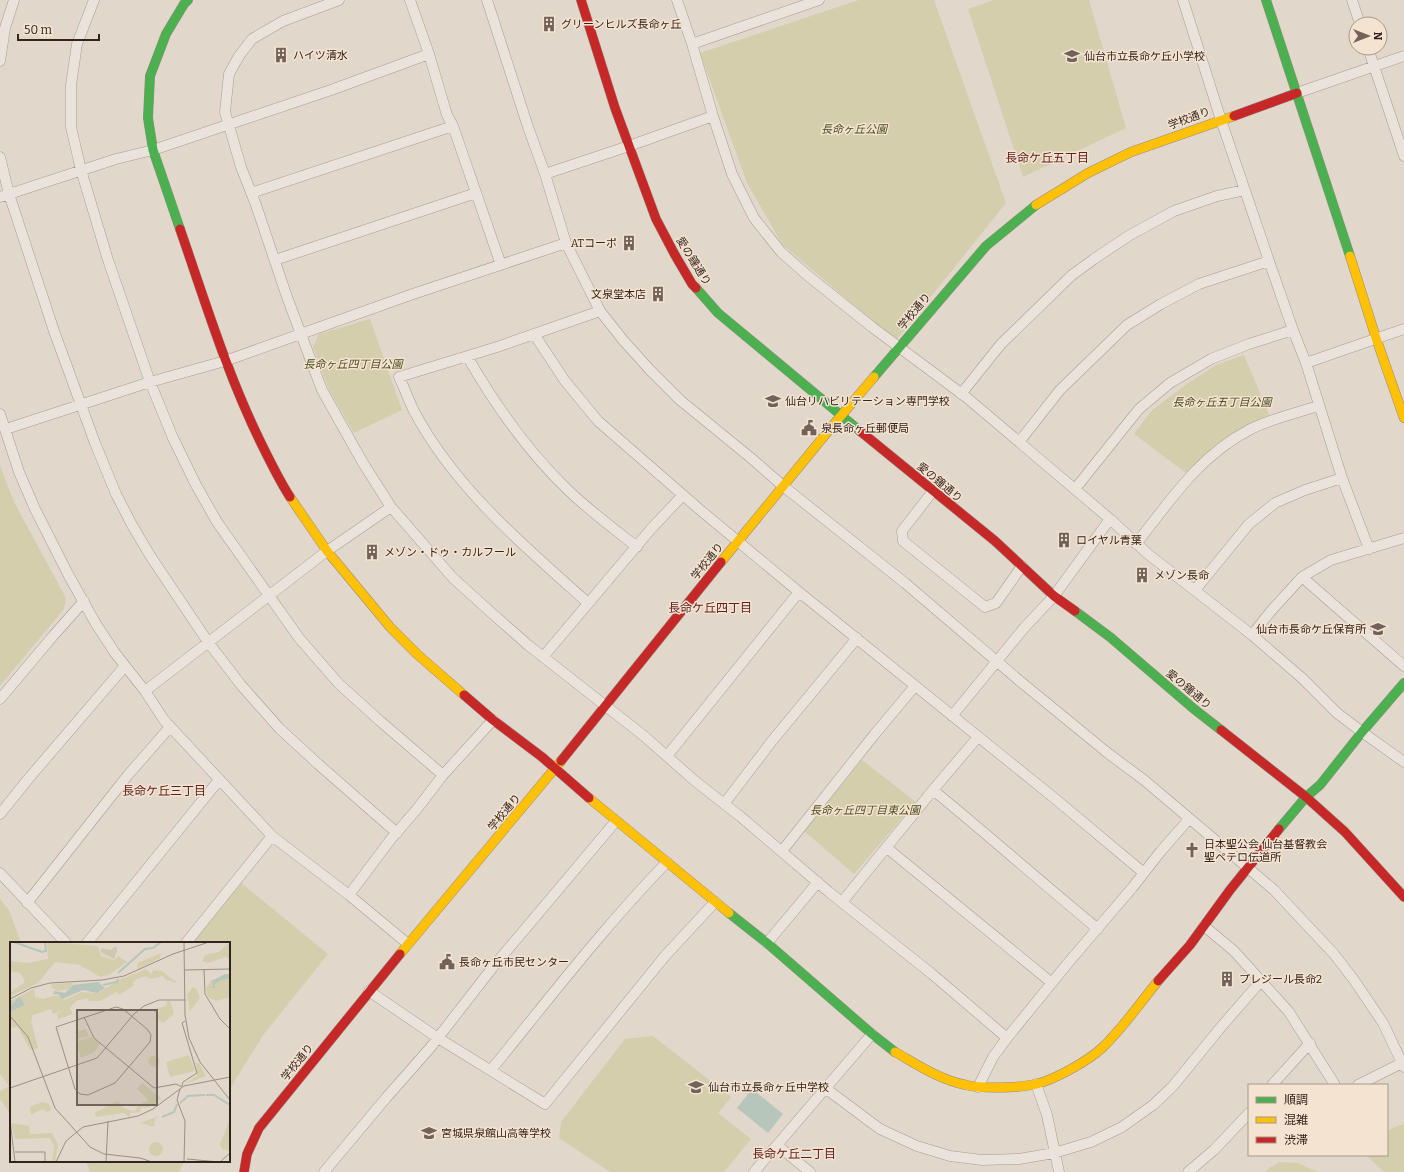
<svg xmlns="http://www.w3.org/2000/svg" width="1404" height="1172" font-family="Bitter,'Noto Sans JP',serif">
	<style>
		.green { fill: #d4cead }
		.water { fill: #b6c6ba }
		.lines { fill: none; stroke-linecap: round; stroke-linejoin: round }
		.street-casing { stroke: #a79d94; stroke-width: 11 }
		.fast-casing { stroke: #978c84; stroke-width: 10 }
		.slow-casing { stroke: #978c84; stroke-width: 10 }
		.jam-casing { stroke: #978c84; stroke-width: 10 }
		.street { stroke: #eae3dc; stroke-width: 10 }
		.fast { stroke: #4caf50; stroke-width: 9 }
		.slow { stroke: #ffc107; stroke-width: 9 }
		.jam { stroke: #c62828; stroke-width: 9 }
		.labels { text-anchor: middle; stroke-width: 3; stroke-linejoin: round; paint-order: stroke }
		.poi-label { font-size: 11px; fill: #35241d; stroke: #f4e3d0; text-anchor: start }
		.street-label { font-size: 11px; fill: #35241d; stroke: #f4e3d0 }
		.park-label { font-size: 11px; font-style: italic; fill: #4d5024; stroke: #f4e3d0 }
		.neighbourhood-label { font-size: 12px; fill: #5f211e; stroke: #f4e3d0 }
		.inset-river { fill: none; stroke: #b6c6ba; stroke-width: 2 }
		.inset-road { fill: none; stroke: #9d8f85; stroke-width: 1 }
		.view { fill: #72635a; fill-opacity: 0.15; stroke: #72635a; stroke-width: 2 }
		.inset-edge { fill: none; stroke: #35241d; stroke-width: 2 }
	</style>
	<rect width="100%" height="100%" fill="#e2d7cb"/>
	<!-- green -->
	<path class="green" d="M859,0H934L1006,203L897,339L893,335L891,337L782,244L747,183L700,53Z
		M994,0H1089L1126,128L1023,177L968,9Z
		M370,319L402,410L354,433L329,390L313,347L319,334Z
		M1244,355L1270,417L1217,446L1186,473L1134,434L1151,411L1184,386L1216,365Z
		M0,465L14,502L66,598L64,609L0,686Z
		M862,760L916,802L854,874L804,831Z
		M241,883L328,954L264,1034L229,1090V943H191Z
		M0,899L9,910L21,943H11V1115L0,1099V1091L9,1086L0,1074Z
		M653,1036L731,1097L718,1113L751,1139L724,1172H610L559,1138L561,1122L625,1039Z
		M1404,1123V1172H1384L1366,1155H1387V1131Z
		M86,1161H184L179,1172H90Z
		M1280,1162L1298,1163L1318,1172H1265L1269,1168Z"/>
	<!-- water -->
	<path class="water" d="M752,1089L783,1114L768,1133L737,1108Z"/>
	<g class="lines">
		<defs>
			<path id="street" d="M94,0L77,44L71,85V127L81,170L108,260L150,382L173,438L196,485L217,522L299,638L339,684L380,721L443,775
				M339,0L283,21L252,39L239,56L229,74L225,112L241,167L256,205L287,297L322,390L363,463L391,507L453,578L495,616L528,645L644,736L695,781L741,817L829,892L932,974L1007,1038
				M410,0L429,54L447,115L453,126L501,265
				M487,0L528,127L545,174L566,243L600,311L623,340L650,370L680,400L751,458L783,486L905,583L1021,682L1109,754L1144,780L1274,890L1334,954L1354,980L1383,1023L1404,1067
				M677,0L692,44L713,116L732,174L754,218L781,252L807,275L872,327L966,397L1110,519L1148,554L1252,635L1302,678L1337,713L1362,732L1404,762
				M1183,0L1221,120L1269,261L1293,330L1306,363L1342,478L1369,549
				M1352,0L1360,24
				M692,44L819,0
				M1368,48L1404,156
				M0,61L5,28L14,0
				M1297,93L1404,56
				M0,157L9,194L54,331L95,443L116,494L132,525L151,557L208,642L241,685L280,729L318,764L397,833
				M545,174L629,146L713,116
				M251,193L453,126
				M0,197L116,159L153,150L331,90L429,54
				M275,260L476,193
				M534,334L565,381L598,421L699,509L799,592L1053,797L1144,873
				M467,356C495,405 527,451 569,491C590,511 614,529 637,547
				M1306,363L1404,329
				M961,394L1001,344L1072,275L1094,259L1130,235L1174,211L1217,196L1245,190
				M0,414L19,472L35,509L69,576L96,624L115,653L145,691L164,720L272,836L349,895L408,944
				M6,429L150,382L225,361L413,294L566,243
				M1019,442L1060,390L1127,325L1161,304L1199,284L1269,261
				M1075,489L1139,409L1170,383L1211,359L1249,344L1293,330
				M933,491L902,531L903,541L985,607L996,603L1022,566
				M1136,544C1170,501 1199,456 1249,430C1270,419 1296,413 1318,406
				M1302,577L1404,666
				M1195,590L1249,524L1275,503L1305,490L1342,478
				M588,603C524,546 456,489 415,413C409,402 405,389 399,377L497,347L600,311
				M1252,635L1271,611L1302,577L1331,560L1404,538
				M543,657L651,529L683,495
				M145,691L327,551L391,507
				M0,699L53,636L84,601
				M952,716L1024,628L1054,596L1110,519
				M667,756L799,592
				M933,790C988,835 1042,883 1098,929
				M724,804L772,741L857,638
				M0,814L29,778L125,666
				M887,848L1052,983
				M782,851L874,735L915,686
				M0,873L66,943
				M349,895L391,839L417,809L443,775L493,720
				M842,902L933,790L978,737
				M27,903L128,775L170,727
				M1204,926L1234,951L1289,1012L1335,1085
				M87,943L219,780
				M186,943L272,836
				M767,943L818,882
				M369,991L438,1038L545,1104L665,956L715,902
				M491,1070C548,1000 604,927 667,862
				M1036,1084L1047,1115L1059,1172
				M1272,1085L1310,1043
				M1358,1085L1404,1062
				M978,1087L993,1057L1007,1038L1068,963L1132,888L1161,851L1189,819
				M825,1088L880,1129L917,1146L950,1156L982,1160L1019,1159L1054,1153L1091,1142L1122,1127L1153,1105L1173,1086L1221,1027L1261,981
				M777,1145L810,1172
				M324,1172L386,1098L430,1048L493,967L616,821
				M754,1172L872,1034
				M1188,1172L1214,1150L1249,1113"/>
			<path id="fast" d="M1266,0L1350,256
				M180,229L153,150L148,118L150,76L166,34L184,4L188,0
				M696,288L718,313L860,431
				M874,377L986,246L1036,205
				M1075,611L1110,637L1194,709L1221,730
				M1279,829L1306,797L1320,785L1362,732L1404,683
				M729,913L767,943L872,1034L895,1052"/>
			<path id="slow" d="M1036,205L1088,173L1131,152L1234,116
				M1350,256L1376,338L1404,418
				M290,497L327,551L390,627L418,655L464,695
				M721,562L834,424L874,377
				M589,798L729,913
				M400,954L561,761
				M895,1052C918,1065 940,1080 966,1085C983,1089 1019,1088 1036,1084C1054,1080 1088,1061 1102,1048C1123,1028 1140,1003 1158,981"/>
			<path id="jam" d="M581,0L615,108L656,219L675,255L692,284L696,288
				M1234,116L1297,93
				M180,229C205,301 227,374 261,443C270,461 279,480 290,497
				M860,431L995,541L1054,596L1075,611
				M464,695L493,720L542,757L589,798
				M1221,730L1306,797L1345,832L1404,897
				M561,761L721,562
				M1158,981L1190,945L1230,890L1279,829
				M244,1172L247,1154L259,1128L400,954"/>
		</defs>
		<!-- street casing -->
		<use href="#street" class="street-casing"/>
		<!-- fast casing -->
		<use href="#fast" class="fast-casing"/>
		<!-- slow casing -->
		<use href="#slow" class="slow-casing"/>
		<!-- jam casing -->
		<use href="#jam" class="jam-casing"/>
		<!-- street -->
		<use href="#street" class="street"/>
		<!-- fast -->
		<use href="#fast" class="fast"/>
		<!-- slow -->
		<use href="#slow" class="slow"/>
		<!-- jam -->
		<use href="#jam" class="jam"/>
	</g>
	<!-- icons -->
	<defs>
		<symbol id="building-bare" viewBox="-9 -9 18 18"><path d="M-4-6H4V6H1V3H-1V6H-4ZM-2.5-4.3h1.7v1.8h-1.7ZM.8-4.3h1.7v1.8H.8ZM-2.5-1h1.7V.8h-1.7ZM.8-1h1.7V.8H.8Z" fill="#72635a" stroke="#f4e3d0" stroke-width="2.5" paint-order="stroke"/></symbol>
		<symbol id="school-bare" viewBox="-9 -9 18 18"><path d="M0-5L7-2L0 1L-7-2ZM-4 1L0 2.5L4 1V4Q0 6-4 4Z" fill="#72635a" stroke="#f4e3d0" stroke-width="2.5" paint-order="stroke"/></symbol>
		<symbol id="civic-bare" viewBox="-9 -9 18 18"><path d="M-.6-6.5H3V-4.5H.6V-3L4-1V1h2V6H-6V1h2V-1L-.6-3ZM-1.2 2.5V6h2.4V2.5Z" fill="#72635a" stroke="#f4e3d0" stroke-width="2.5" paint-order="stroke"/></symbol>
		<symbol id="church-bare" viewBox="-9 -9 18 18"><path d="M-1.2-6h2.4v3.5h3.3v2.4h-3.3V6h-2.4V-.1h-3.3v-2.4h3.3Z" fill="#72635a" stroke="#f4e3d0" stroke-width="2.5" paint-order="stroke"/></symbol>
	</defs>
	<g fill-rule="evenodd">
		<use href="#building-bare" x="538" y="13" width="22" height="22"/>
		<use href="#building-bare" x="270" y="44" width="22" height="22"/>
		<use href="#school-bare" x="1061" y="45" width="22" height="22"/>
		<use href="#building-bare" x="618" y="232" width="22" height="22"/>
		<use href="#building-bare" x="647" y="283" width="22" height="22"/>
		<use href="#school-bare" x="762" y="390" width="22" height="22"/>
		<use href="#civic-bare" x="798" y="417" width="22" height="22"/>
		<use href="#building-bare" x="1053" y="529" width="22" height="22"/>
		<use href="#building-bare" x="361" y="541" width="22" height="22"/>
		<use href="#building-bare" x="1131" y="564" width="22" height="22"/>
		<use href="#school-bare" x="1367" y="618" width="22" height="22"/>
		<use href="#church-bare" x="1181" y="839" width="22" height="22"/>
		<use href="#civic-bare" x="436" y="951" width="22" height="22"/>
		<use href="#building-bare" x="1216" y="968" width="22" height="22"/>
		<use href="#school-bare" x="685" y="1076" width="22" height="22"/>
		<use href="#school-bare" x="418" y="1122" width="22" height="22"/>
	</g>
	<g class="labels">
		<!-- poi labels -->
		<g class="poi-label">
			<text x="561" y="28">グリーンヒルズ長命ヶ丘</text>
			<text x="293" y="59">ハイツ清水</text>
			<text x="1084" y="60">仙台市立長命ケ丘小学校</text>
			<text x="617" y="247" text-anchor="end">ATコーポ</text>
			<text x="646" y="298" text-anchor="end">文泉堂本店</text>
			<text x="785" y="405">仙台リハビリテーション専門学校</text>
			<text x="821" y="432">泉長命ヶ丘郵便局</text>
			<text x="1076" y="544">ロイヤル青葉</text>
			<text x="384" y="556">メゾン・ドゥ・カルフール</text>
			<text x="1154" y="579">メゾン長命</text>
			<text x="1366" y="633" text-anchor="end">仙台市長命ケ丘保育所</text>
			<text x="1204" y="848">日本聖公会 仙台基督教会<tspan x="1204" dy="13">聖ペテロ伝道所</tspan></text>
			<text x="459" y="966">長命ヶ丘市民センター</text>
			<text x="1239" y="983">プレジール長命2</text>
			<text x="708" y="1091">仙台市立長命ヶ丘中学校</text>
			<text x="441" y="1137">宮城県泉館山高等学校</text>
		</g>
		<!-- street labels -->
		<g class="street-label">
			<text transform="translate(1189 118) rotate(-20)" y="4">学校通り</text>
			<text transform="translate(694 261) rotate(58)" y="4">愛の鐘通り</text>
			<text transform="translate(914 311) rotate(-50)" y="4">学校通り</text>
			<text transform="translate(940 482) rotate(40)" y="4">愛の鐘通り</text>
			<text transform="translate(707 561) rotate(-51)" y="4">学校通り</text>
			<text transform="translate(1189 689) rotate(40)" y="4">愛の鐘通り</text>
			<text transform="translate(504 812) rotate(-50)" y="4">学校通り</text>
			<text transform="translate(297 1062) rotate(-51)" y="4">学校通り</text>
		</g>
		<!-- park labels -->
		<g class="park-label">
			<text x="854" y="133">長命ヶ丘公園</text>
			<text x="353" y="368">長命ヶ丘四丁目公園</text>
			<text x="1222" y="406">長命ヶ丘五丁目公園</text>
			<text x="865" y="814">長命ヶ丘四丁目東公園</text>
		</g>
		<!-- neighbourhood labels -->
		<g class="neighbourhood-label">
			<text x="1047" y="162">長命ケ丘五丁目</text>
			<text x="710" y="612">長命ケ丘四丁目</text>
			<text x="164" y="795">長命ケ丘三丁目</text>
			<text x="794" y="1158">長命ケ丘二丁目</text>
		</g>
	</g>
	<!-- overview -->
	<g transform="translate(10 942)">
		<rect width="220" height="220" fill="#e2d7cb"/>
		<path d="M37,0L88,4L91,14L104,18L108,14L117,20L99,33L90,35L70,23L45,20L28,41L0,54V51L15,40L10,31L0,29V19L17,21L38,17ZM220,0V17L215,15L198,21L192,19L195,13L209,10ZM151,11L150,16L127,27L128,21ZM136,27L141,32L144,28L152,29L167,41L156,38L153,34L140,37L136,34L127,37L123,40L124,43L110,53L107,50L90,59H79L77,56L66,59L60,66L63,72L48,77L47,72L52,68L43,72L41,67L23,73L21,79L28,106L20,108L8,85L0,86V59L24,47L25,55L33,57L47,53L55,58L71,50L88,51L109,38ZM220,34V55L206,59L198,55L196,47L201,38ZM42,42L62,41L63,42L59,47L47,49L41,45ZM183,45L187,47L190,56L180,69L177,53ZM157,59H160L164,72L153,81L147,76L150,67L145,71L143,67L156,64ZM76,87L79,94L68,97L65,90ZM81,95L90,102L84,110L71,116L66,100ZM179,113L185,129L160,135L156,120ZM138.5 119a5.5 5.5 0 1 1 11 0a5.5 5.5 0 1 1-11 0ZM186,121H189L196,134L173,143L187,134ZM132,141L152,157L146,158L145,161L136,166L131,165L130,170L120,171V175L113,171L87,175L84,171L108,159L114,166L124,170L129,163L139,158L127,147ZM32,160L39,162L41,168L37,170L32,167L21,173L20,165ZM149,174L145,177L144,185L130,181ZM220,177V209L212,207L210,202ZM1,181L19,184L20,192L42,191L48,202L45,220H42L44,203L39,196L5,197ZM139 207a7 7 0 1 1 14 0a7 7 0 1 1-14 0Z" fill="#d4cead"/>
		<path d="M104,5H107V9L104,17L91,10V6L101,8Z" fill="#cec8ad"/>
		<path d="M215,32H220V36L209,39L204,43L205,46H199L203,45L202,39ZM88,40L95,46L87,51L73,48L52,57L48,52H43L44,49L55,51L63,43ZM8,56L12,57L14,63L0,70V65Z" fill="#b6c6ba"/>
		<path class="inset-river" d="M4,0L32,10L36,9L35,0M108,31L135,7L143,6L151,0M93,43L107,40L108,37M196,153H204L220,163M170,161L178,154L195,153M152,175L164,170L167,162"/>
		<path class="inset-road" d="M174,0L175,73L179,96L190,120L220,158M175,28L220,27M194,28L195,52L210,77L220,87M0,57L21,46L40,41L92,38L114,34L163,12L199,0M106,65L113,67L137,87L141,93L140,100L105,141L78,153L70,152L65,147L46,85ZM0,74L18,95L45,166L80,205L94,212L130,216L142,220M74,75L84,96L144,146L166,142L172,145M172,144L173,140L187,131L172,81L175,79M0,146L87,116L124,72L134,64L149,58H176M170,147L167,158L175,179L174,220M0,178L5,220M5,210H35V220M177,217L209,220M46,220L56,199L73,185L128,174L143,167L174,144L220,135M96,220L98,179M210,220L220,211"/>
		<path class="view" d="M67,68H147V163H67Z"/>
		<rect width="220" height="220" class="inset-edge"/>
	</g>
	<!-- legend -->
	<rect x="1248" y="1084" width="140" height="72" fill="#f4e3d0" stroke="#a89788"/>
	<rect x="1256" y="1097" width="20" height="6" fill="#4caf50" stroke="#a89788"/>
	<text x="1284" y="1104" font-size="12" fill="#35241d">順調</text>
	<rect x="1256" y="1117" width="20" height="6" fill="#ffc107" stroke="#a89788"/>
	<text x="1284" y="1124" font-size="12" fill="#35241d">混雑</text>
	<rect x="1256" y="1137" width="20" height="6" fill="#c62828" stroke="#a89788"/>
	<text x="1284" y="1144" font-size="12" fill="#35241d">渋滞</text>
	<!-- north arrow -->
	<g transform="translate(1368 36) rotate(90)"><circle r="19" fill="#f4e3d0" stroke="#a89788"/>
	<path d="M0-3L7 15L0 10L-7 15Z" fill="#72635a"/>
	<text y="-6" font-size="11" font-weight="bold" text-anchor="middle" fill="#35241d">N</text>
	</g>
	<!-- scale -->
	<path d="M18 34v6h81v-6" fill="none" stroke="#35241d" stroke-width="2"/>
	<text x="24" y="34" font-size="12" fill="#35241d" stroke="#f4e3d0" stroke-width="3" paint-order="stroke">50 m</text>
</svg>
